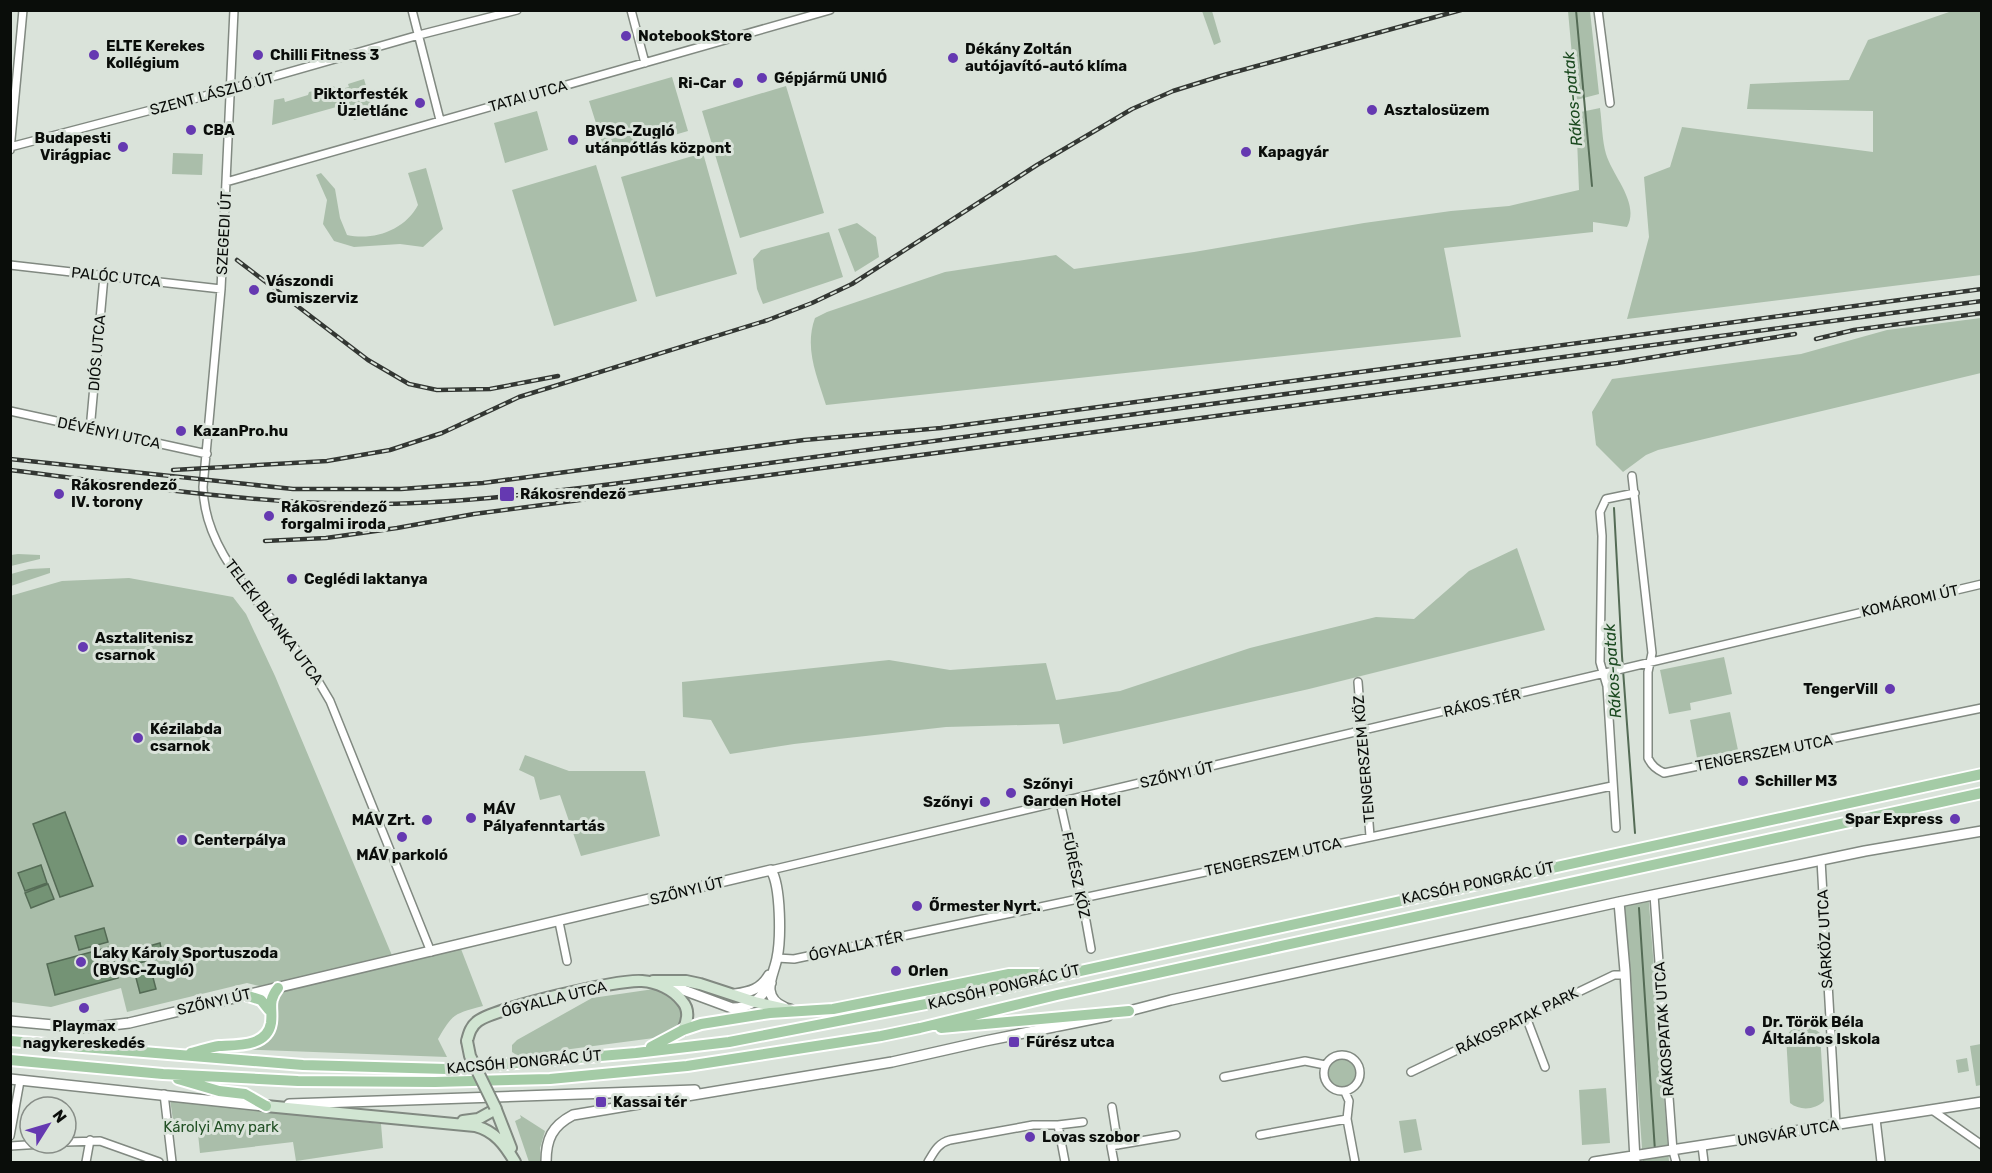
<svg xmlns="http://www.w3.org/2000/svg" width="1992" height="1173" font-family="Rubik,sans-serif">
	<style>
		.green { fill: #aabeaa }
		.water { fill: #749375; stroke: #546b55; stroke-width: 1.5 }
		.lines { fill: none; stroke-linecap: round; stroke-linejoin: round }
		.stream { stroke: #546b55; stroke-width: 2 }
		.minor-casing { stroke: #818981; stroke-width: 10 }
		.tertiary-casing { stroke: #818981; stroke-width: 12 }
		.secondary-casing { stroke: #818981; stroke-width: 14 }
		.primary-casing { stroke: #fff; stroke-width: 14 }
		.minor { stroke: #fff; stroke-width: 7 }
		.tertiary { stroke: #fff; stroke-width: 9 }
		.secondary { stroke: #d1e5d2; stroke-width: 10 }
		.primary { stroke: #a4cba6; stroke-width: 10 }
		.rail-casing { stroke: #333733; stroke-width: 4.5 }
		.rail { stroke: #dae3da; stroke-width: 2; stroke-dasharray: 7; stroke-linecap: butt }
		.secondary-bridge-casing { stroke: #818981; stroke-width: 14; stroke-linecap: butt }
		.secondary-bridge { stroke: #d1e5d2; stroke-width: 10 }
		.poi-dot { fill: #6539b1; stroke: #dae3da; stroke-width: 2 }
		.labels { text-anchor: middle; stroke-width: 6; stroke-linejoin: round; paint-order: stroke }
		.poi-label { font-size: 15px; font-weight: bold; fill: #0a0d0a; stroke: #dae3da; text-anchor: start }
		.street-label { font-size: 15px; fill: #0a0d0a; stroke: #dae3da }
		.park-label { font-size: 15px; fill: #235126; stroke: #dae3da }
		.water-label { font-size: 16px; font-style: italic; fill: #1a491f; stroke: #dae3da }
	</style>
	<rect width="100%" height="100%" fill="#dae3da"/>
	<!-- green -->
	<path class="green" d="M1202,11H1212L1221,42L1214,45Z
		M1568,11H1590L1599,94L1576,100Z
		M1952,11H1981V275L1627,319L1649,237L1644,177L1670,167L1682,127L1873,152V111L1747,109L1750,84L1849,80L1868,40Z
		M672,77L688,131L606,155L589,101Z
		M364,79L374,114L354,120L345,88L349,87L348,84Z
		M334,86L340,106L272,125L274,100L284,98L285,102L308,95L309,92Z
		M786,86L824,213L740,238L702,111Z
		M1600,108C1602,122 1602,140 1606,154C1613,177 1640,203 1627,227L1593,222V232L1444,248L1461,337L826,405C817,376 804,348 815,318L827,312L945,272L1056,255L1074,269L1194,252L1364,223L1451,211L1509,206L1579,190L1576,113Z
		M537,111L548,150L505,163L494,123Z
		M173,153L203,154L202,175L172,174Z
		M703,153L737,274L656,297L621,177Z
		M596,165L637,301L554,326L512,190Z
		M426,168L443,229L423,247L400,244L354,247L334,241L323,224L327,200L316,175L321,173L335,189L340,218L347,235C374,241 405,230 418,205L408,173Z
		M857,223L876,237L879,257L855,272L838,229Z
		M829,232L843,277L763,304L757,289L753,259L761,250Z
		M1981,318V373L1658,450L1646,455L1623,472L1596,445L1592,412L1612,379L1801,354L1887,330Z
		M1517,548L1545,630L1309,689L1063,744L1059,724L946,727L794,744L730,754L711,720L683,717L682,682L889,660L950,670L1046,663L1056,700L1120,691L1250,648L1376,617L1414,619L1469,571Z
		M18,554L40,555V559L11,566V555Z
		M50,568V573L11,586V574L29,569Z
		M129,578L233,597L246,614L275,676L396,965L461,949L483,1006C454,1014 453,1013 438,1039L447,1057L236,1049L256,1045L278,997L283,992L247,983L127,1012L121,988L51,1007L11,1002L10,596L62,581Z
		M1724,657L1732,694L1690,703L1691,710L1669,714L1660,670Z
		M1730,712L1738,750L1697,758L1690,720Z
		M525,755L569,771H645L660,836L581,856L560,795L540,800L534,777L519,770Z
		M1648,891L1669,1161L1670,1162H1643L1624,896Z
		M654,989L664,991L681,1003L684,1023L669,1036L518,1056L512,1052V1045L517,1040L592,998Z
		M1803,1026L1813,1028L1820,1033L1824,1101C1815,1110 1800,1111 1790,1103L1786,1036L1792,1029Z
		M1981,1044V1085L1976,1086L1970,1046Z
		M1967,1058L1969,1071L1958,1073L1956,1060Z
		M1327 1073a15 15 0 1 1 30 0a15 15 0 1 1-30 0Z
		M1606,1088L1610,1143L1582,1145L1579,1090Z
		M170,1099L381,1124L383,1148L296,1161L293,1142L200,1153L197,1124L174,1127Z
		M520,1115L545,1131L540,1148V1162H529L515,1121L521,1118Z
		M1416,1119L1422,1150L1404,1153L1399,1121Z"/>
	<!-- water -->
	<path class="water" d="M65,812L93,886L60,897L33,824Z
		M41,865L47,883L25,891L18,873Z
		M48,884L54,899L31,908L25,893Z
		M104,928L108,942L79,950L75,936Z
		M160,943L163,957L135,964L131,951Z
		M110,947L118,978L55,995L47,964Z
		M151,970L156,989L140,993L135,974Z"/>
	<g class="lines">
		<!-- stream -->
		<path class="stream" d="M1576,10L1592,186
			M1614,508L1622,656L1635,833
			M1639,908L1655,1151"/>
		<defs>
			<path id="minor" d="M234,10L221,289L203,487C204,543 244,585 277,626C297,649 315,674 330,701L431,952
				M412,10L440,120
				M631,10L645,63
				M1598,10L1610,103
				M10,147L216,93L419,35L517,10
				M10,150L23,10
				M226,182L830,10
				M10,265L221,289
				M10,411L207,454
				M90,430L104,276
				M1632,476L1652,653L1648,672V758C1652,766 1656,769 1664,773L1982,708
				M1358,682L1370,836
				M1060,802L1082,899L1091,949
				M1616,828L1607,686L1600,662L1602,536L1600,512L1606,499L1635,493
				M1821,860L1836,1124
				M771,870L1982,584
				M1654,895L1673,1151L1676,1162
				M559,922L567,961
				M777,958L794,959L1612,786
				M1526,1017L1545,1067
				M1324 1073a18 18 0 1 1 36 0a18 18 0 1 1-36 0Z
				M1411,1072L1614,975H1625
				M1224,1077L1305,1061L1325,1065
				M1345,1092L1349,1101L1347,1119L1355,1162
				M164,1094L172,1162
				M1112,1107L1118,1145
				M1932,1110L1982,1145
				M1876,1119L1881,1162
				M1058,1125L1065,1162
				M1260,1135L1347,1119
				M10,1136L20,1081
				M66,1142L100,1141L159,1162
				M10,1146L59,1143
				M1702,1146L1704,1162
				M86,1162L90,1140
				M928,1162C934,1152 938,1143 950,1140L1033,1125H1058L1083,1122
				M1114,1162L1111,1146L1176,1135"/>
			<path id="tertiary" d="M1619,902L1625,971L1635,1160
				M662,984L678,988L732,1008C751,1008 761,998 771,983
				M735,994C750,992 761,989 769,975
				M1125,1012L1171,1000L1619,902L1865,851L1982,831
				M10,1021L86,1028L129,1023L771,870C781,886 781,939 777,958C775,969 769,980 770,990C771,999 777,1004 784,1007
				M10,1079L263,1106
				M289,1104L695,1090
				M546,1162C546,1139 552,1126 573,1115L892,1062L985,1041L1108,1016
				M1594,1162L1982,1102"/>
			<path id="secondary" d="M653,981H686L700,984L755,1002L790,1010
				M467,1041C469,1033 471,1026 478,1021C496,1008 618,979 642,981C657,982 673,989 682,1001C690,1010 688,1020 683,1030
				M266,1106L475,1126C495,1131 505,1145 515,1162
				M495,1107L511,1148
				M463,1121L478,1119L496,1109"/>
			<path id="primary" d="M245,995L261,1000L269,1010
				M941,1028L1129,1011
				M10,1041L303,1065L447,1069L636,1053L729,1042L957,998L1982,774
				M651,1047L683,1030L701,1024L770,1013L833,1009L1009,974H1039
				M191,1053C200,1051 210,1047 219,1046C237,1045 267,1047 271,1023C273,1008 267,1002 278,988
				M10,1060L163,1074L298,1081L435,1082L550,1079L687,1066L881,1036L920,1028L1057,995L1982,793
				M178,1079L219,1091L245,1094L266,1106"/>
		</defs>
		<!-- minor casing -->
		<use href="#minor" class="minor-casing"/>
		<!-- tertiary casing -->
		<use href="#tertiary" class="tertiary-casing"/>
		<!-- secondary casing -->
		<use href="#secondary" class="secondary-casing"/>
		<!-- primary casing -->
		<use href="#primary" class="primary-casing"/>
		<!-- minor -->
		<use href="#minor" class="minor"/>
		<!-- tertiary -->
		<use href="#tertiary" class="tertiary"/>
		<!-- secondary -->
		<use href="#secondary" class="secondary"/>
		<!-- primary -->
		<use href="#primary" class="primary"/>
		<defs>
			<path id="rail" d="M237,260L368,360L409,384L437,390L490,389L558,376
				M1816,339L1854,330L1982,313
				M10,459L293,489H401L483,483L804,440L941,428L1982,289
				M10,470C124,484 244,503 358,504C446,505 533,494 620,483L1982,301
				M173,470L327,461L390,450L442,433L519,397L768,320L812,303L852,284L1037,165L1132,109L1173,91L1224,75L1461,10
				M265,541L326,538L397,528L474,514L1617,363L1795,334"/>
		</defs>
		<!-- rail casing -->
		<use href="#rail" class="rail-casing"/>
		<!-- rail -->
		<use href="#rail" class="rail"/>
		<defs>
			<path id="secondary-bridge" d="M467,1041L470,1056L495,1107"/>
		</defs>
		<!-- secondary-bridge casing -->
		<use href="#secondary-bridge" class="secondary-bridge-casing"/>
		<!-- secondary-bridge -->
		<use href="#secondary-bridge" class="secondary-bridge"/>
	</g>
	<!-- markers -->
	<g class="poi-dot">
		<circle cx="626" cy="36" r="6"/>
		<circle cx="94" cy="55" r="6"/>
		<circle cx="258" cy="55" r="6"/>
		<circle cx="953" cy="58" r="6"/>
		<circle cx="762" cy="78" r="6"/>
		<circle cx="738" cy="83" r="6"/>
		<circle cx="420" cy="103" r="6"/>
		<circle cx="1372" cy="110" r="6"/>
		<circle cx="191" cy="130" r="6"/>
		<circle cx="573" cy="140" r="6"/>
		<circle cx="123" cy="147" r="6"/>
		<circle cx="1246" cy="152" r="6"/>
		<circle cx="254" cy="290" r="6"/>
		<circle cx="181" cy="431" r="6"/>
		<circle cx="59" cy="494" r="6"/>
		<rect x="499" y="486" width="16" height="16" rx="3"/>
		<circle cx="269" cy="516" r="6"/>
		<circle cx="292" cy="579" r="6"/>
		<circle cx="83" cy="647" r="6"/>
		<circle cx="1890" cy="689" r="6"/>
		<circle cx="138" cy="738" r="6"/>
		<circle cx="1743" cy="781" r="6"/>
		<circle cx="1011" cy="793" r="6"/>
		<circle cx="985" cy="802" r="6"/>
		<circle cx="471" cy="818" r="6"/>
		<circle cx="1955" cy="819" r="6"/>
		<circle cx="427" cy="820" r="6"/>
		<circle cx="402" cy="837" r="6"/>
		<circle cx="182" cy="840" r="6"/>
		<circle cx="917" cy="906" r="6"/>
		<circle cx="81" cy="962" r="6"/>
		<circle cx="896" cy="971" r="6"/>
		<circle cx="84" cy="1008" r="6"/>
		<circle cx="1750" cy="1031" r="6"/>
		<rect x="1008" y="1036" width="12" height="12" rx="3"/>
		<rect x="595" y="1096" width="12" height="12" rx="3"/>
		<circle cx="1030" cy="1137" r="6"/>
	</g>
	<g class="labels">
		<!-- poi labels -->
		<g class="poi-label">
			<text x="638" y="41">NotebookStore</text>
			<text x="106" y="51">ELTE Kerekes<tspan x="106" dy="17">Kollégium</tspan></text>
			<text x="965" y="54">Dékány Zoltán<tspan x="965" dy="17">autójavító-autó klíma</tspan></text>
			<text x="270" y="60">Chilli Fitness 3</text>
			<text x="774" y="83">Gépjármű UNIÓ</text>
			<text x="726" y="88" text-anchor="end">Ri-Car</text>
			<text x="408" y="99" text-anchor="end">Piktorfesték<tspan x="408" dy="17">Üzletlánc</tspan></text>
			<text x="1384" y="115">Asztalosüzem</text>
			<text x="203" y="135">CBA</text>
			<text x="585" y="136">BVSC-Zugló<tspan x="585" dy="17">utánpótlás központ</tspan></text>
			<text x="111" y="143" text-anchor="end">Budapesti<tspan x="111" dy="17">Virágpiac</tspan></text>
			<text x="1258" y="157">Kapagyár</text>
			<text x="266" y="286">Vászondi<tspan x="266" dy="17">Gumiszerviz</tspan></text>
			<text x="193" y="436">KazanPro.hu</text>
			<text x="71" y="490">Rákosrendező<tspan x="71" dy="17">IV. torony</tspan></text>
			<text x="520" y="499">Rákosrendező</text>
			<text x="281" y="512">Rákosrendező<tspan x="281" dy="17">forgalmi iroda</tspan></text>
			<text x="304" y="584">Ceglédi laktanya</text>
			<text x="95" y="643">Asztalitenisz<tspan x="95" dy="17">csarnok</tspan></text>
			<text x="1878" y="694" text-anchor="end">TengerVill</text>
			<text x="150" y="734">Kézilabda<tspan x="150" dy="17">csarnok</tspan></text>
			<text x="1755" y="786">Schiller M3</text>
			<text x="1023" y="789">Szőnyi<tspan x="1023" dy="17">Garden Hotel</tspan></text>
			<text x="973" y="807" text-anchor="end">Szőnyi</text>
			<text x="483" y="814">MÁV<tspan x="483" dy="17">Pályafenntartás</tspan></text>
			<text x="1943" y="824" text-anchor="end">Spar Express</text>
			<text x="415" y="825" text-anchor="end">MÁV Zrt.</text>
			<text x="194" y="845">Centerpálya</text>
			<text x="402" y="860" text-anchor="middle">MÁV parkoló</text>
			<text x="929" y="911">Őrmester Nyrt.</text>
			<text x="93" y="958">Laky Károly Sportuszoda<tspan x="93" dy="17">(BVSC-Zugló)</tspan></text>
			<text x="908" y="976">Orlen</text>
			<text x="1762" y="1027">Dr. Török Béla<tspan x="1762" dy="17">Általános Iskola</tspan></text>
			<text x="84" y="1031" text-anchor="middle">Playmax<tspan x="84" dy="17">nagykereskedés</tspan></text>
			<text x="1026" y="1047">Fűrész utca</text>
			<text x="613" y="1107">Kassai tér</text>
			<text x="1042" y="1142">Lovas szobor</text>
		</g>
		<!-- street labels -->
		<g class="street-label">
			<text transform="translate(212 94) rotate(-15)" y="5">SZENT LÁSZLÓ ÚT</text>
			<text transform="translate(528 96) rotate(-16)" y="5">TATAI UTCA</text>
			<text transform="translate(224 233) rotate(-87)" y="5">SZEGEDI ÚT</text>
			<text transform="translate(116 277) rotate(6)" y="5">PALÓC UTCA</text>
			<text transform="translate(97 353) rotate(-85)" y="5">DIÓS UTCA</text>
			<text transform="translate(109 433) rotate(12)" y="5">DÉVÉNYI UTCA</text>
			<text transform="translate(1910 601) rotate(-13)" y="5">KOMÁROMI ÚT</text>
			<text transform="translate(274 622) rotate(53)" y="5">TELEKI BLANKA UTCA</text>
			<text transform="translate(1482 703) rotate(-14)" y="5">RÁKOS TÉR</text>
			<text transform="translate(1764 753) rotate(-11)" y="5">TENGERSZEM UTCA</text>
			<text transform="translate(1364 759) rotate(-95)" y="5">TENGERSZEM KÖZ</text>
			<text transform="translate(1177 775) rotate(-13)" y="5">SZŐNYI ÚT</text>
			<text transform="translate(1273 857) rotate(-12)" y="5">TENGERSZEM UTCA</text>
			<text transform="translate(1076 875) rotate(78)" y="5">FŰRÉSZ KÖZ</text>
			<text transform="translate(1478 883) rotate(-12)" y="5">KACSÓH PONGRÁC ÚT</text>
			<text transform="translate(687 891) rotate(-14)" y="5">SZŐNYI ÚT</text>
			<text transform="translate(1825 939) rotate(-93)" y="5">SÁRKÖZ UTCA</text>
			<text transform="translate(856 946) rotate(-12)" y="5">ÓGYALLA TÉR</text>
			<text transform="translate(1004 987) rotate(-13)" y="5">KACSÓH PONGRÁC ÚT</text>
			<text transform="translate(554 999) rotate(-14)" y="5">ÓGYALLA UTCA</text>
			<text transform="translate(214 1002) rotate(-13)" y="5">SZŐNYI ÚT</text>
			<text transform="translate(1517 1021) rotate(-26)" y="5">RÁKOSPATAK PARK</text>
			<text transform="translate(1664 1029) rotate(-94)" y="5">RÁKOSPATAK UTCA</text>
			<text transform="translate(524 1062) rotate(-5)" y="5">KACSÓH PONGRÁC ÚT</text>
			<text transform="translate(1788 1133) rotate(-9)" y="5">UNGVÁR UTCA</text>
		</g>
		<!-- park labels -->
		<g class="park-label">
			<text x="221" y="1132">Károlyi Amy park</text>
		</g>
		<!-- water labels -->
		<g class="water-label">
			<text transform="translate(1572 99) rotate(-95)" y="6">Rákos-patak</text>
			<text transform="translate(1612 671) rotate(-94)" y="6">Rákos-patak</text>
		</g>
	</g>
	<!-- border -->
	<rect width="1992" height="1173" fill="none" stroke="#0a0d0a" stroke-width="24"/>
	<!-- north arrow -->
	<g transform="translate(48 1125) rotate(53)"><circle r="28" fill="#dae3da" stroke="#878d87" stroke-width="1.5"/>
	<path d="M0-4.5L10 22L0 15L-10 22Z" fill="#6539b1"/>
	<text y="-9" font-size="16" font-weight="bold" text-anchor="middle" fill="#0a0d0a">N</text>
	</g>
</svg>
